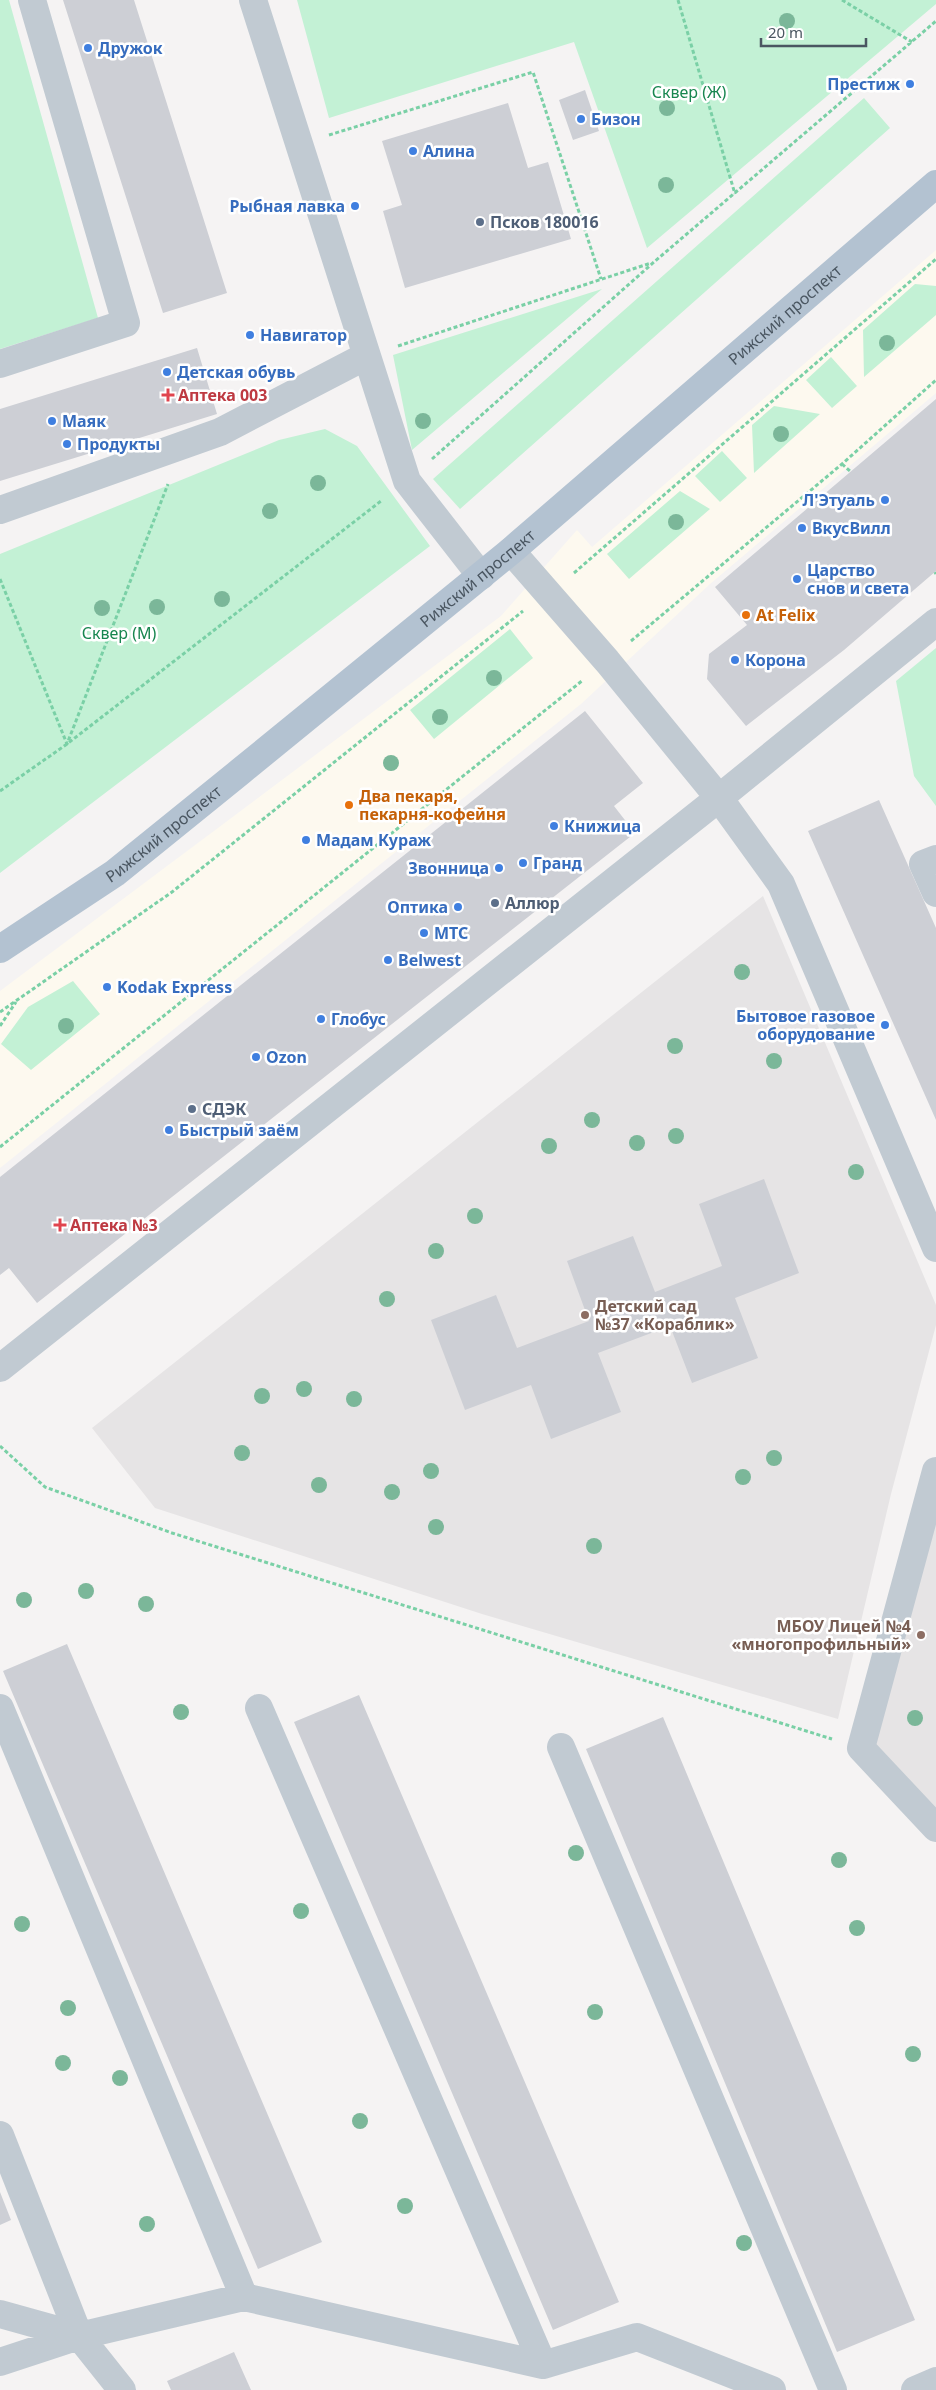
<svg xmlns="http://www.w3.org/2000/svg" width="936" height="2390" font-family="'Noto Sans',sans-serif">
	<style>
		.commercial { fill: #fdf9ef }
		.education { fill: #e6e4e5 }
		.green { fill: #c3f1d5 }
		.building { fill: #cdcfd5 }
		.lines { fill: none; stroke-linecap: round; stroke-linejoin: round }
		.path { stroke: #7ad0a6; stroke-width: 3; stroke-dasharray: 4 2.5; stroke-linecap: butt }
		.minor { stroke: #c1cad2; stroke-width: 28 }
		.major { stroke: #b3c2d1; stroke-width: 28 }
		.tree { fill: #7bb799 }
		.shop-dot { fill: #3f7fe0; stroke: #fff; stroke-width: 2 }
		.service-dot { fill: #5c6f8a; stroke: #fff; stroke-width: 2 }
		.health-dot { fill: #e0444e; stroke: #fff; stroke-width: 2 }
		.food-dot { fill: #e8710a; stroke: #fff; stroke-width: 2 }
		.education-dot { fill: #8d6e63; stroke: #fff; stroke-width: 2 }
		.labels { text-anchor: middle; stroke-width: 5; stroke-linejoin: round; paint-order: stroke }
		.shop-label { font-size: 16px; font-weight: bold; fill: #366cbe; stroke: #fff; text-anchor: start }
		.park-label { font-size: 16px; fill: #17864f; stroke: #fff }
		.service-label { font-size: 16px; font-weight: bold; fill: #4e5e75; stroke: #fff; text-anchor: start }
		.street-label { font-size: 16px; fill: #4a5661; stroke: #fff }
		.health-label { font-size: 16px; font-weight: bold; fill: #be3a42; stroke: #fff; text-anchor: start }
		.food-label { font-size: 16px; font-weight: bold; fill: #c56008; stroke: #fff; text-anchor: start }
		.education-label { font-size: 16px; font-weight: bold; fill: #785e54; stroke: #fff; text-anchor: start }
	</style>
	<rect width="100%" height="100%" fill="#f5f3f3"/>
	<!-- commercial -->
	<path class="commercial" d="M936,250V393L710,584L581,704L0,1168V991L501,616L577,530L592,547Z"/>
	<!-- education -->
	<path class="education" d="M763,896L936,1305V1325L891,1494L838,1719L482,1614L155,1508L92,1428Z
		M936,1522V1810L875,1747Z"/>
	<!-- green -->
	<path class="green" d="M0,0H9L98,318L0,349Z
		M297,0H936V4L647,248L574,42L329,118Z
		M864,98L890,128L460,509L433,479Z
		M915,284L936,286V315L864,377L863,330Z
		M602,289L412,450L393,355Z
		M831,357L857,386L832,408L806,380Z
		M774,406L820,414L754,473L752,425Z
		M325,429L357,446L430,546L0,873V554L279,440Z
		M722,451L747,478L720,502L695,476Z
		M680,491L710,509L629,579L607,554Z
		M510,629L533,658L434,739L410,710Z
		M936,648V806L914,776L896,681Z
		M73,981L100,1014L31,1070L1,1044L28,1007Z"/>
	<!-- building -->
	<path class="building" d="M63,0H134L227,293L163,313Z
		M585,90L599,131L573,140L559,100Z
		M508,103L528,168L548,162L571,239L405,288L383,211L402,205L382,141Z
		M197,348L217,414L0,481V409Z
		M936,399V571L844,650L746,726L707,679L709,654L747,625L715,587Z
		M585,711L643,783L614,806L635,833L37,1303L9,1268L0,1275V1177Z
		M879,800L936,928V1120L808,831Z
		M764,1179L799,1273L735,1298L758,1358L692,1383L670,1326L598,1353L621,1412L551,1439L531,1385L465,1410L431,1320L496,1295L517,1348L589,1321L567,1261L633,1236L655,1292L722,1266L699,1204Z
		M67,1644L322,2242L258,2269L3,1671Z
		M359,1695L619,2302L553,2330L294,1722Z
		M663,1717L915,2320L837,2352L586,1749Z
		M0,2192L11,2220L0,2225Z
		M234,2352L251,2390H171L167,2381Z"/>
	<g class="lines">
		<!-- path -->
		<path class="path" d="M678,0L735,194
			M842,0L912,42
			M329,135L533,72L601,279
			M398,346L651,263
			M432,459L654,262L936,21
			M842,464L851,472
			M935,572L936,574
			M574,573L936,259
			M0,579L67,744L168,484
			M631,641L842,464L936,380
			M0,791L67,744L381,501
			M0,1012L172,892L523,611
			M0,1026L16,1002
			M0,1147L583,680
			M0,1446L45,1487L172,1533L832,1739"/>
		<!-- minor -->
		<path class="minor" d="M253,0L407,481L481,576
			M0,364L126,323L32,0
			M0,510L220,432L366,356
			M511,551L607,661L719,798L781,884L936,1248
			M936,859L923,864L936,893
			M0,1368L719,798L936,622
			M936,1471L861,1748L936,1828
			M0,1708L244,2297
			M259,1708L543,2365
			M561,1747L833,2390
			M0,2135L79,2336L0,2362
			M0,2314L79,2336L244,2297L543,2365L637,2337L772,2390
			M79,2336L122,2390
			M915,2390L936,2381"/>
		<!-- major -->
		<path class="major" id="s1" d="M0,949L115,873L241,771L511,551L936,184"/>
	</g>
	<!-- trees -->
	<g class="tree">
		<circle cx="787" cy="21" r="8"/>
		<circle cx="667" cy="108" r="8"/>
		<circle cx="666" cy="185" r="8"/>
		<circle cx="887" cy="343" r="8"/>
		<circle cx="423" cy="421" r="8"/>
		<circle cx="781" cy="434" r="8"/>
		<circle cx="318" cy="483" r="8"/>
		<circle cx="270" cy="511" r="8"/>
		<circle cx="676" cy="522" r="8"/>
		<circle cx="222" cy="599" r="8"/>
		<circle cx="157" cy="607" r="8"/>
		<circle cx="102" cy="608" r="8"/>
		<circle cx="494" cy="678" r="8"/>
		<circle cx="440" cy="717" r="8"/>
		<circle cx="391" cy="763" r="8"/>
		<circle cx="742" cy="972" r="8"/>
		<circle cx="66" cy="1026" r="8"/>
		<circle cx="675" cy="1046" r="8"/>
		<circle cx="774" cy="1061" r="8"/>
		<circle cx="592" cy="1120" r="8"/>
		<circle cx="676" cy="1136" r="8"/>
		<circle cx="637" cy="1143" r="8"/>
		<circle cx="549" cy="1146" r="8"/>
		<circle cx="856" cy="1172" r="8"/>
		<circle cx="475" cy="1216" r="8"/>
		<circle cx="436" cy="1251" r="8"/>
		<circle cx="387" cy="1299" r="8"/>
		<circle cx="304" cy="1389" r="8"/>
		<circle cx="262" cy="1396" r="8"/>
		<circle cx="354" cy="1399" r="8"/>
		<circle cx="242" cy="1453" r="8"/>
		<circle cx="774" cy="1458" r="8"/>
		<circle cx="431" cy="1471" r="8"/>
		<circle cx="743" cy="1477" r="8"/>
		<circle cx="319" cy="1485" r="8"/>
		<circle cx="392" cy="1492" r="8"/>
		<circle cx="436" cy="1527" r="8"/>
		<circle cx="594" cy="1546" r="8"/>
		<circle cx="86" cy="1591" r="8"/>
		<circle cx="24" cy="1600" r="8"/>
		<circle cx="146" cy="1604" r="8"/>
		<circle cx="181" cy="1712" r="8"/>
		<circle cx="915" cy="1718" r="8"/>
		<circle cx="576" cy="1853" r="8"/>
		<circle cx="839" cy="1860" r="8"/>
		<circle cx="301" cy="1911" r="8"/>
		<circle cx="22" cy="1924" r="8"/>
		<circle cx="857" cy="1928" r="8"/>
		<circle cx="68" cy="2008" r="8"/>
		<circle cx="595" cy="2012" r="8"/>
		<circle cx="913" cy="2054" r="8"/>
		<circle cx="63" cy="2063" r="8"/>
		<circle cx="120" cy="2078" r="8"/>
		<circle cx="360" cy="2121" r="8"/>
		<circle cx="405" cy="2206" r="8"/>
		<circle cx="147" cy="2224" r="8"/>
		<circle cx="744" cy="2243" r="8"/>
	</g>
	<!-- markers -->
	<g class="shop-dot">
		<circle cx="88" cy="48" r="5"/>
		<circle cx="910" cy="84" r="5"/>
		<circle cx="581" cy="119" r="5"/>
		<circle cx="413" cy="151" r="5"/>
		<circle cx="355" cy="206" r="5"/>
		<circle cx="250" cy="335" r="5"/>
		<circle cx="167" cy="372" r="5"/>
		<circle cx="52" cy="421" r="5"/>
		<circle cx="67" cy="444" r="5"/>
		<circle cx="885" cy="500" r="5"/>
		<circle cx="802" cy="528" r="5"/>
		<circle cx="797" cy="579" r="5"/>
		<circle cx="735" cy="660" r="5"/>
		<circle cx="554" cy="826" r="5"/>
		<circle cx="306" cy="840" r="5"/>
		<circle cx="523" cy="863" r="5"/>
		<circle cx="499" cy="868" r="5"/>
		<circle cx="458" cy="907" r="5"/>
		<circle cx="424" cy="933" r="5"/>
		<circle cx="388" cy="960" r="5"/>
		<circle cx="107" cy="987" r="5"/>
		<circle cx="321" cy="1019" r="5"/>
		<circle cx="885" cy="1025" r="5"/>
		<circle cx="256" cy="1057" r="5"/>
		<circle cx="169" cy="1130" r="5"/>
	</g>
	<g class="service-dot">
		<circle cx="480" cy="222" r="5"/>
		<circle cx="495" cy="903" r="5"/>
		<circle cx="192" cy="1109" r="5"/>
	</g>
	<g class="health-dot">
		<path d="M165.5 387.5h5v5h5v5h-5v5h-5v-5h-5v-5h5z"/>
		<path d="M57.5 1217.5h5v5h5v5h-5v5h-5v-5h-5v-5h5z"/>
	</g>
	<g class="food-dot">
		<circle cx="746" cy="615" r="5"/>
		<circle cx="349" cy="805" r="5"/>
	</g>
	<g class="education-dot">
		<circle cx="585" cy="1315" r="5"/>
		<circle cx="921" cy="1635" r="5"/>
	</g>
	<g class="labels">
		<!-- shop labels -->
		<g class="shop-label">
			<text x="98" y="54">Дружок</text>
			<text x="900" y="90" text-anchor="end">Престиж</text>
			<text x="591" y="125">Бизон</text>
			<text x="423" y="157">Алина</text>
			<text x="345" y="212" text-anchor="end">Рыбная лавка</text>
			<text x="260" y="341">Навигатор</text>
			<text x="177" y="378">Детская обувь</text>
			<text x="62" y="427">Маяк</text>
			<text x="77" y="450">Продукты</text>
			<text x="875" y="506" text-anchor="end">Л'Этуаль</text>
			<text x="812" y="534">ВкусВилл</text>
			<text x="807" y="576">Царство<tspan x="807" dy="18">снов и света</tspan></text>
			<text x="745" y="666">Корона</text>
			<text x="564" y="832">Книжица</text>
			<text x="316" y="846">Мадам Кураж</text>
			<text x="533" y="869">Гранд</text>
			<text x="489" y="874" text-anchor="end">Звонница</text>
			<text x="448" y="913" text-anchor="end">Оптика</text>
			<text x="434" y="939">МТС</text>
			<text x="398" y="966">Belwest</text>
			<text x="117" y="993">Kodak Express</text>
			<text x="875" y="1022" text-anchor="end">Бытовое газовое<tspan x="875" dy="18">оборудование</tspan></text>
			<text x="331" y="1025">Глобус</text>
			<text x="266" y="1063">Ozon</text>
			<text x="179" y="1136">Быстрый заём</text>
		</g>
		<!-- park labels -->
		<g class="park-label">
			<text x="689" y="98">Сквер (Ж)</text>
			<text x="119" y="639">Сквер (М)</text>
		</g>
		<!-- service labels -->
		<g class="service-label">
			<text x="490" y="228">Псков 180016</text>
			<text x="505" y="909">Аллюр</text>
			<text x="202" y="1115">СДЭК</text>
		</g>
		<!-- street labels -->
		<g class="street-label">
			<text dy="6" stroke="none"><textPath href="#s1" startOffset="1010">Рижский проспект</textPath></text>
			<text dy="6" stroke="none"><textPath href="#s1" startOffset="605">Рижский проспект</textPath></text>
			<text dy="6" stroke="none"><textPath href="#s1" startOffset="200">Рижский проспект</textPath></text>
		</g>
		<!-- health labels -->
		<g class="health-label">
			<text x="178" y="401">Аптека 003</text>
			<text x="70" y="1231">Аптека №3</text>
		</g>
		<!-- food labels -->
		<g class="food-label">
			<text x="756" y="621">At Felix</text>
			<text x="359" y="802">Два пекаря,<tspan x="359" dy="18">пекарня-кофейня</tspan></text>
		</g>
		<!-- education labels -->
		<g class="education-label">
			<text x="595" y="1312">Детский сад<tspan x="595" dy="18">№37 «Кораблик»</tspan></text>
			<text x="911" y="1632" text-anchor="end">МБОУ Лицей №4<tspan x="911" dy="18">«многопрофильный»</tspan></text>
		</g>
	</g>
	<!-- scale -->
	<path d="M761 38v8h105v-8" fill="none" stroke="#4a5661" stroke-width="2.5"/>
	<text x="768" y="38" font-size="15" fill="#4a5661" stroke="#ffffff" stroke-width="4" paint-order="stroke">20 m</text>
</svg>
